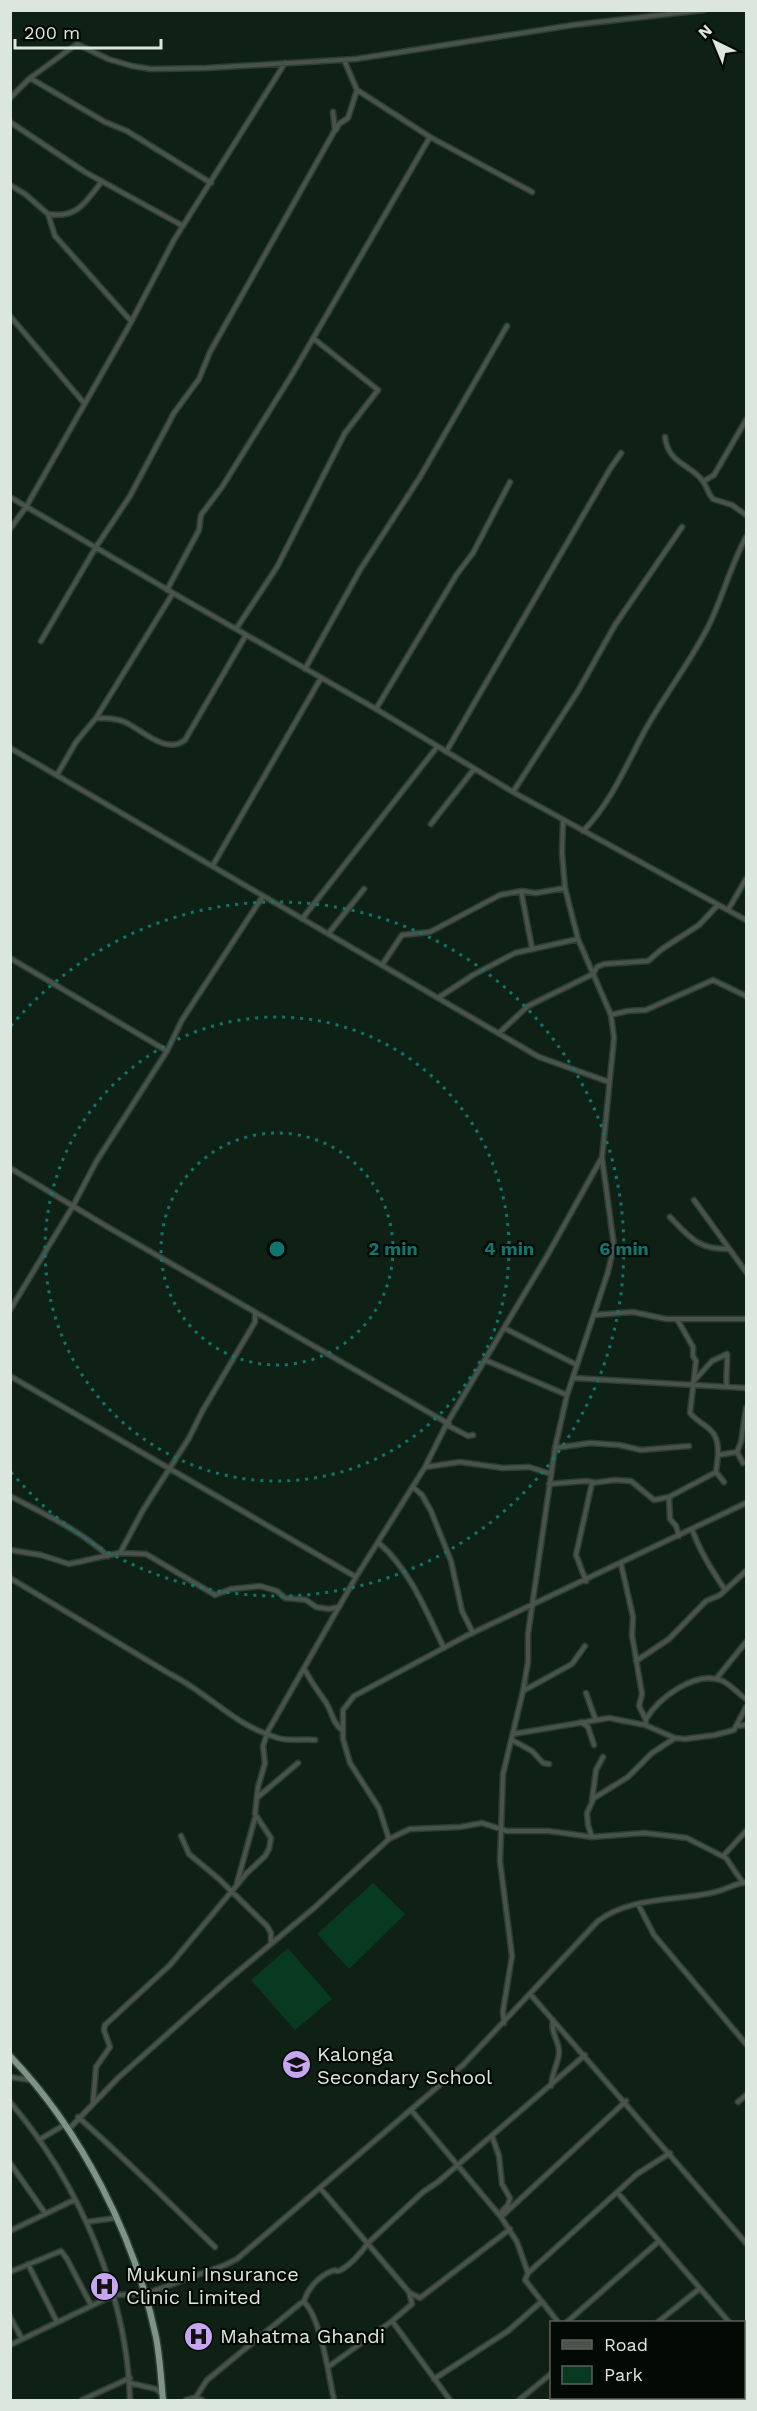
<svg xmlns="http://www.w3.org/2000/svg" width="757" height="2411" font-family="'Work Sans',sans-serif">
	<style>
		.green { fill: #083a1f }
		.lines { fill: none; stroke-linecap: round; stroke-linejoin: round }
		.minor-casing { stroke: #2c3d31; stroke-width: 7 }
		.trunk-casing { stroke: #2c3d31; stroke-width: 9 }
		.minor { stroke: #4a524c; stroke-width: 4 }
		.trunk { stroke: #809486; stroke-width: 6 }
		.ring { fill: none; stroke: #0f766e; stroke-width: 3; stroke-dasharray: 3 6 }
		.labels { text-anchor: middle; stroke-width: 4.5; stroke-linejoin: round; paint-order: stroke }
		.poi-label { font-size: 20px; fill: #dbe6de; stroke: #030905; text-anchor: start }
		.centre { fill: #0f766e; stroke: #030905; stroke-width: 3 }
		.ring-label { font-size: 18px; text-anchor: middle; font-weight: bold; fill: #0f766e; stroke: #030905; stroke-width: 4.5; stroke-linejoin: round; paint-order: stroke }
	</style>
	<rect width="100%" height="100%" fill="#0f2115"/>
	<!-- green -->
	<path class="green" d="M373,1883L405,1914L349,1969L317,1934Z
		M288,1948L332,1999L295,2030L251,1980Z"/>
	<g class="lines">
		<defs>
			<path id="minor" d="M344,60L357,90L430,137L532,192
				M30,78L105,122L127,131L211,183
				M10,98L30,78L77,44L108,59L132,66L151,69L207,68L356,59L573,25L704,10
				M10,122L85,172L183,226
				M336,130L339,124L348,118L357,90
				M10,185L25,194L48,214L55,236L131,321
				M48,214C77,219 86,202 102,181
				M10,316L84,403
				M665,437C668,465 694,465 704,483C708,489 708,494 713,499L732,505L746,515
				M704,481L714,475L746,420
				M10,497L173,593L376,709L513,792L746,920
				M10,529L26,507L129,326L174,240L285,63
				M167,590L199,530L201,515L222,487L293,373L430,137
				M236,629L277,567L345,433L378,390L313,338
				M41,641L96,547L130,496L174,413L199,379L210,352L335,130L333,112
				M305,669L360,570L420,477L507,326
				M376,709L457,574L473,553L510,482
				M96,718C106,718 115,718 125,722C142,730 166,755 185,740L246,635
				M10,748L539,1057L609,1082
				M446,752L610,469L621,453
				M57,775L76,742L96,718L173,593
				M513,792L578,691L615,625L682,527
				M431,824L474,769
				M583,831C610,804 625,768 643,734C663,697 690,663 709,625C723,596 731,565 746,537
				M213,865L321,678
				M521,891L532,948
				M728,910L746,879
				M302,919L437,747
				M328,934L364,889
				M10,958L167,1051
				M382,965L402,935L430,932L500,895L521,891L536,893L565,888
				M438,998L473,975L515,953L578,939
				M611,1015L627,1011L646,1010L713,980L746,996
				M499,1033L528,1006L593,974L597,967L604,964L648,961L662,949L699,925L718,905
				M10,1168L106,1226L449,1424
				M694,1200L746,1272
				M670,1217C691,1239 698,1249 729,1249
				M10,1310L73,1206L96,1162L167,1051L182,1020L263,896
				M594,1315L633,1312L666,1319H746
				M677,1319L693,1347V1356L696,1361L690,1413C704,1429 719,1426 718,1455L737,1452
				M504,1328L577,1365
				M485,1360L567,1395
				M10,1376L356,1577
				M574,1378L746,1388
				M693,1382L712,1361L727,1354C728,1365 725,1379 727,1387
				M447,1425L468,1436L473,1435
				M555,1448L590,1443L619,1445L641,1450L689,1446
				M743,1463L737,1452L741,1442L746,1408
				M426,1467L460,1462L503,1468L529,1467L551,1474
				M716,1472L724,1482
				M549,1484L586,1481L593,1482
				M413,1487L422,1495L431,1511L451,1561L462,1611L473,1633
				M10,1496C44,1514 80,1530 108,1556
				M669,1497L716,1472L718,1455
				M692,1529C700,1552 712,1570 725,1590
				M379,1543C410,1570 426,1611 444,1648
				M10,1550L41,1555L69,1564L119,1553L146,1554L215,1595L231,1589L260,1586L277,1591L285,1598L306,1600L316,1607L329,1609L339,1607
				M120,1553L143,1510L189,1438L203,1410L255,1322V1313
				M621,1564L633,1617L632,1635L642,1694L639,1706L646,1720L645,1725
				M10,1578L170,1674C210,1694 233,1725 278,1738C292,1742 302,1738 315,1740
				M586,1581L576,1555L592,1483L615,1480L631,1481L654,1500L669,1497L670,1519L676,1526L679,1536
				M636,1661L669,1639L706,1601L720,1595L746,1571
				M305,1670C311,1682 318,1691 325,1701C332,1711 332,1723 342,1730
				M716,1679L746,1642
				M523,1691L572,1664L585,1646
				M586,1693L595,1718
				M646,1719C659,1698 694,1671 720,1680C730,1683 738,1694 746,1699
				M581,1722L588,1727L594,1745
				M736,1726L746,1725
				M513,1734L609,1718L645,1725L675,1738
				M512,1740L532,1751L543,1763L549,1764
				M258,1797L298,1763
				M592,1800L596,1770L603,1757
				M181,1836L189,1854L219,1879L267,1926L271,1933V1943
				M592,1837L588,1825L587,1813L594,1798L628,1777L652,1753L675,1738L685,1739L715,1735L734,1730L746,1707
				M389,1839L410,1829L460,1827L482,1823L507,1831H549L592,1837L644,1833L680,1837L687,1838L726,1858L743,1883
				M723,1856L746,1831
				M237,1883L255,1818
				M638,1904L654,1935L746,2044
				M531,1995L746,2243
				M504,2023L503,2011L512,1956L500,1861L503,1774L523,1691L528,1662V1634L555,1448L567,1395L608,1272L614,1246L602,1158L614,1038L611,1015L578,939L565,888L562,853L563,821
				M10,2077L30,2080
				M551,2086C552,2072 558,2064 559,2053C560,2042 550,2033 553,2020
				M10,2102C79,2183 127,2294 130,2400
				M738,2102L746,2095
				M93,2103L96,2067L110,2047L104,2030L105,2025L170,1965L247,1873L265,1856L269,1849L271,1838L255,1814L258,1787L265,1763L263,1746L268,1731L356,1577L425,1467L446,1425L547,1256L601,1159
				M412,2111L501,2217L626,2101
				M78,2117C125,2158 170,2204 215,2247
				M68,2130L118,2078L228,1980L314,1908L389,1839L379,1808L350,1763L343,1739V1710L354,1696L466,1636L746,1503
				M492,2136L499,2156L502,2184L510,2198L508,2205L502,2211L501,2217L517,2242L528,2273
				M39,2140L64,2125
				M10,2163L45,2213
				M321,2189L409,2292L412,2304L392,2321
				M617,2192L729,2322
				M86,2222L116,2218
				M10,2231L74,2200
				M28,2264L57,2322
				M10,2272L61,2251L67,2259L91,2305
				M410,2293L420,2298L510,2229
				M304,2302C307,2289 319,2276 332,2271C339,2269 334,2273 341,2270C351,2264 361,2253 368,2243L423,2192L438,2182L585,2055
				M10,2317L22,2339
				M558,2322L525,2280L528,2273L637,2174L670,2153
				M567,2322L658,2242
				M658,2322L699,2289
				M744,2340L746,2343
				M10,2345L114,2295L145,2294L225,2265L237,2259L463,2065L598,1921C630,1897 673,1901 711,1893C723,1891 734,1884 746,1882
				M328,2367L392,2321L450,2400
				M434,2379L508,2331L541,2302
				M130,2383L156,2389L162,2394
				M196,2397L202,2400
				M622,2398L624,2400
				M82,2400L130,2378
				M186,2400L196,2397L207,2380L301,2303L304,2302C321,2318 329,2377 334,2400
				M519,2400L552,2373
				M554,2400L555,2398
				M655,2400L658,2398"/>
			<path id="trunk" d="M10,2056C81,2130 135,2237 156,2337C160,2358 161,2379 163,2400"/>
		</defs>
		<!-- minor casing -->
		<use href="#minor" class="minor-casing"/>
		<!-- trunk casing -->
		<use href="#trunk" class="trunk-casing"/>
		<!-- minor -->
		<use href="#minor" class="minor"/>
		<!-- trunk -->
		<use href="#trunk" class="trunk"/>
	</g>
	<!-- distance rings -->
	<g class="ring">
		<circle cx="277" cy="1249" r="116"/>
		<circle cx="277" cy="1249" r="232"/>
		<path d="M11 1026A347 347 0 1 1 11 1472"/>
	</g>
	<!-- icons -->
	<defs>
		<symbol id="school-disc" viewBox="-11 -11 22 22"><circle r="9.5" fill="#c6a6f0" stroke="#030905"/><path d="M0-5L7-2L0 1L-7-2ZM-4 1L0 2.5L4 1V4Q0 6-4 4Z" fill="#111"/></symbol>
		<symbol id="hospital-disc" viewBox="-11 -11 22 22"><circle r="9.5" fill="#c6a6f0" stroke="#030905"/><path d="M-5-5h3v3.5h4V-5h3V5h-3V1.5h-4V5h-3Z" fill="#111"/></symbol>
	</defs>
	<g fill-rule="evenodd">
		<use href="#school-disc" x="280" y="2048" width="33" height="33"/>
		<use href="#hospital-disc" x="88" y="2270" width="33" height="33"/>
		<use href="#hospital-disc" x="182" y="2320" width="33" height="33"/>
	</g>
	<g class="labels">
		<!-- poi labels -->
		<g class="poi-label">
			<text x="317" y="2061">Kalonga<tspan x="317" dy="23">Secondary School</tspan></text>
			<text x="126" y="2281">Mukuni Insurance<tspan x="126" dy="23">Clinic Limited</tspan></text>
			<text x="220" y="2343">Mahatma Ghandi</text>
		</g>
	</g>
	<circle cx="277" cy="1249" r="9" class="centre"/>
	<g class="ring-label">
		<text x="393" y="1255">2 min</text>
		<text x="509" y="1255">4 min</text>
		<text x="624" y="1255">6 min</text>
	</g>
	<!-- border -->
	<rect width="757" height="2411" fill="none" stroke="#dbe6de" stroke-width="24"/>
	<!-- legend -->
	<rect x="550" y="2321" width="195" height="78" fill="#030905" stroke="#59615c" stroke-width="1.5"/>
	<rect x="562" y="2340" width="30" height="9" fill="#4a524c" stroke="#59615c" stroke-width="1.5"/>
	<text x="604" y="2351" font-size="18" fill="#dbe6de">Road</text>
	<rect x="562" y="2366" width="30" height="18" fill="#083a1f" stroke="#59615c" stroke-width="1.5"/>
	<text x="604" y="2381" font-size="18" fill="#dbe6de">Park</text>
	<!-- north arrow -->
	<g transform="translate(715 42) rotate(317)" stroke="#030905" stroke-width="4.5" paint-order="stroke">
	<path d="M0-4.5L10 22L0 15L-10 22Z" fill="#dbe6de"/>
	<text y="-9" font-size="16" font-weight="bold" text-anchor="middle" fill="#dbe6de">N</text>
	</g>
	<!-- scale -->
	<path d="M15 39v9h146v-9" fill="none" stroke="#dbe6de" stroke-width="3"/>
	<text x="24" y="39" font-size="18" fill="#dbe6de" stroke="#030905" stroke-width="4.5" paint-order="stroke">200 m</text>
</svg>
